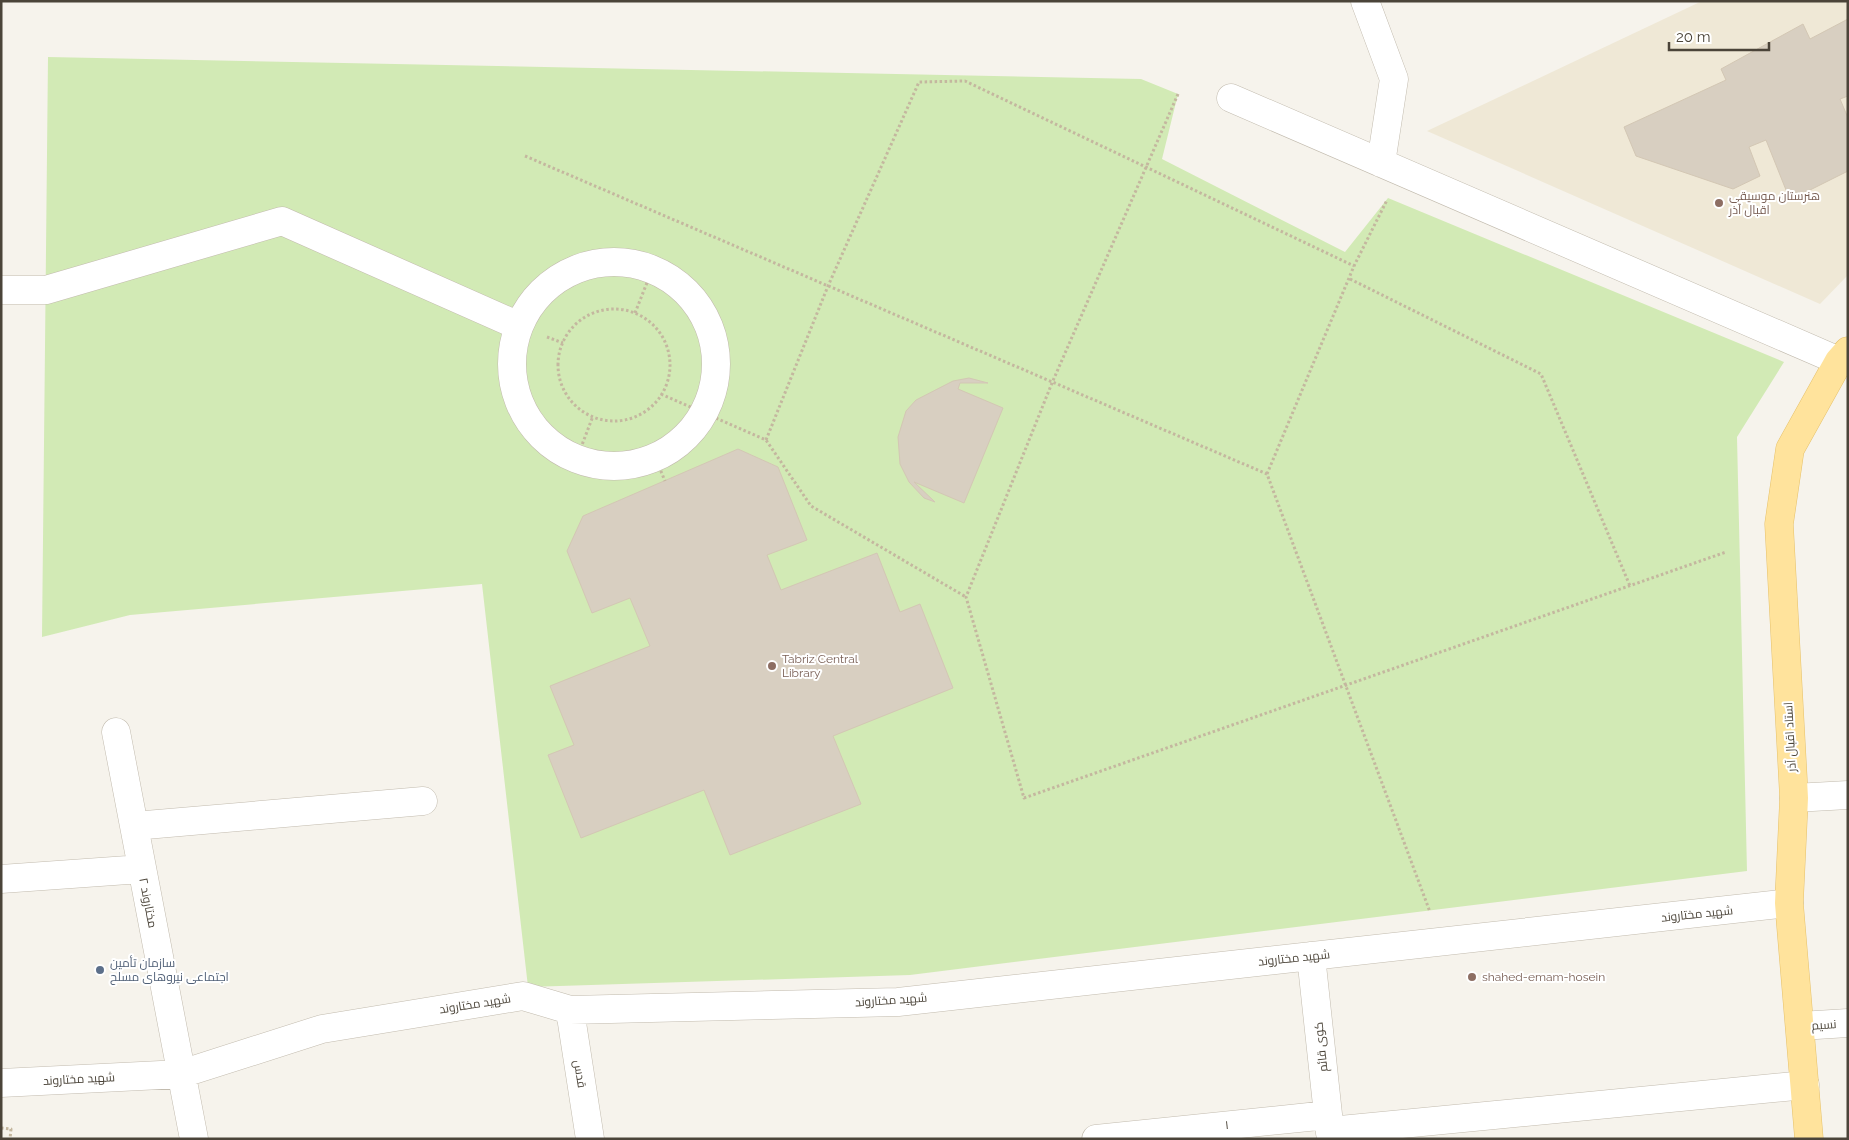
<svg xmlns="http://www.w3.org/2000/svg" width="1849" height="1140" font-family="Raleway,Cairo,sans-serif">
	<style>
		.education { fill: #efe8d6 }
		.green { fill: #d2eab5 }
		.building { fill: #d8cfc1; stroke: #d3c7b4 }
		.lines { fill: none; stroke-linecap: round; stroke-linejoin: round }
		.minor-casing { stroke: #c2bbae; stroke-width: 29 }
		.major-casing { stroke: #e6c16a; stroke-width: 29 }
		.path { stroke: #c4b79f; stroke-width: 3; stroke-dasharray: 2.5 2.5; stroke-linecap: butt }
		.minor { stroke: #fff; stroke-width: 28 }
		.major { stroke: #ffe39c; stroke-width: 28 }
		.education-dot { fill: #8d6e63; stroke: #fff; stroke-width: 2 }
		.service-dot { fill: #5c6f8a; stroke: #fff; stroke-width: 2 }
		.labels { text-anchor: middle; stroke-width: 4; stroke-linejoin: round; paint-order: stroke }
		.education-label { font-size: 12px; fill: #785e54; stroke: #fff; text-anchor: start }
		.street-label { font-size: 12px; fill: #4b4439; stroke: #fff }
		.service-label { font-size: 12px; fill: #4e5e75; stroke: #fff; text-anchor: start }
	</style>
	<rect width="100%" height="100%" fill="#f6f3ec"/>
	<!-- education -->
	<path class="education" d="M1702,1H1848V275L1820,304L1427,131Z"/>
	<!-- green -->
	<path class="green" d="M48,57L1141,79L1178,94L1162,159L1345,252L1388,198L1784,362L1737,437L1747,871L910,975L528,987L482,584L130,615L42,637Z"/>
	<!-- building -->
	<path class="building" d="M1848,19V96L1840,99L1848,118V171L1790,200L1766,140L1749,147L1760,176L1733,189L1636,156L1624,127L1726,80L1721,69L1803,24L1810,39Z
		M969,378L988,383H960L958,389L1003,408L964,503L914,482L935,502L924,498L909,482L900,464L898,437L906,411L916,400L953,381Z
		M738,449L778,467L807,540L767,555L781,590L877,553L900,612L920,604L953,688L833,736L861,804L730,855L704,790L581,838L548,755L574,745L550,686L650,646L630,598L592,613L567,551L583,516Z"/>
	<g class="lines">
		<defs>
			<path id="minor" d="M1365,1L1394,79L1381,163
				M1231,98L1839,361
				M512 364a102 102 0 1 1 204 0a102 102 0 1 1-204 0Z
				M1,290H46L282,221L519,326
				M116,732L194,1139
				M1794,798L1848,795
				M134,826L423,801
				M1,879L142,869
				M1311,956L1330,1133
				M570,1010L590,1139
				M1800,1026L1848,1023
				M1,1083L181,1074L322,1029L523,996L570,1010L898,1002L1789,903
				M1330,1131L1805,1085
				M1096,1139L1328,1115"/>
			<path id="major" d="M1809,1139L1789,903L1794,798L1779,524L1790,449L1839,361L1848,351"/>
		</defs>
		<!-- minor casing -->
		<use href="#minor" class="minor-casing"/>
		<!-- major casing -->
		<use href="#major" class="major-casing"/>
		<!-- path -->
		<path class="path" d="M1178,94L1052,383L966,597L1024,798L1726,552
			M525,156L1267,474L1430,912
			M1350,279L1541,374L1630,586
			M558 365a56 56 0 1 1 112 0a56 56 0 1 1-112 0Z
			M635,313L652,270
			M547,337L563,343
			M661,394L766,440L811,506L966,597
			M766,440L828,286L919,82L965,81L1354,266
			M655,457L665,481
			M577,458L593,416
			M1267,474L1354,266L1387,200
			M1,1128L11,1129L10,1139"/>
		<!-- minor -->
		<use href="#minor" class="minor"/>
		<!-- major -->
		<use href="#major" class="major"/>
	</g>
	<!-- markers -->
	<g class="education-dot">
		<circle cx="1719" cy="203" r="5"/>
		<circle cx="772" cy="666" r="5"/>
		<circle cx="1472" cy="977" r="5"/>
	</g>
	<circle class="service-dot" cx="100" cy="970" r="5"/>
	<g class="labels">
		<!-- education labels -->
		<g class="education-label">
			<text x="1729" y="200">هنرستان موسیقی<tspan x="1729" dy="14">اقبال آذر</tspan></text>
			<text x="782" y="663">Tabriz Central<tspan x="782" dy="14">Library</tspan></text>
			<text x="1482" y="981">shahed-emam-hosein</text>
		</g>
		<!-- street labels -->
		<g class="street-label">
			<text transform="translate(1790 737) rotate(-93)" y="4">استاد اقبال آذر</text>
			<text transform="translate(148 903) rotate(79)" y="4">مختاروند ۲</text>
			<text transform="translate(1697 914) rotate(-6)" y="4">شهید مختاروند</text>
			<text transform="translate(1294 958) rotate(-6)" y="4">شهید مختاروند</text>
			<text transform="translate(891 1000) rotate(-4)" y="4">شهید مختاروند</text>
			<text transform="translate(475 1004) rotate(-9)" y="4">شهید مختاروند</text>
			<text transform="translate(1824 1025) rotate(-4)" y="4">نسیم</text>
			<text transform="translate(1321 1047) rotate(-96)" y="4">کوی قائم</text>
			<text transform="translate(580 1074) rotate(81)" y="4">قدس</text>
			<text transform="translate(79 1079) rotate(-3)" y="4">شهید مختاروند</text>
			<text transform="translate(1227 1125) rotate(-6)" y="4">۱</text>
		</g>
		<!-- service labels -->
		<g class="service-label">
			<text x="110" y="967">سازمان تأمین<tspan x="110" dy="14">اجتماعی نیروهای مسلح</tspan></text>
		</g>
	</g>
	<!-- border -->
	<rect width="1849" height="1140" fill="none" stroke="#4b4439" stroke-width="5"/>
	<!-- scale -->
	<path d="M1669 42v8h100v-8" fill="none" stroke="#4b4439" stroke-width="2.5"/>
	<text x="1676" y="42" font-size="15" fill="#4b4439" stroke="#ffffff" stroke-width="4" paint-order="stroke">20 m</text>
</svg>
